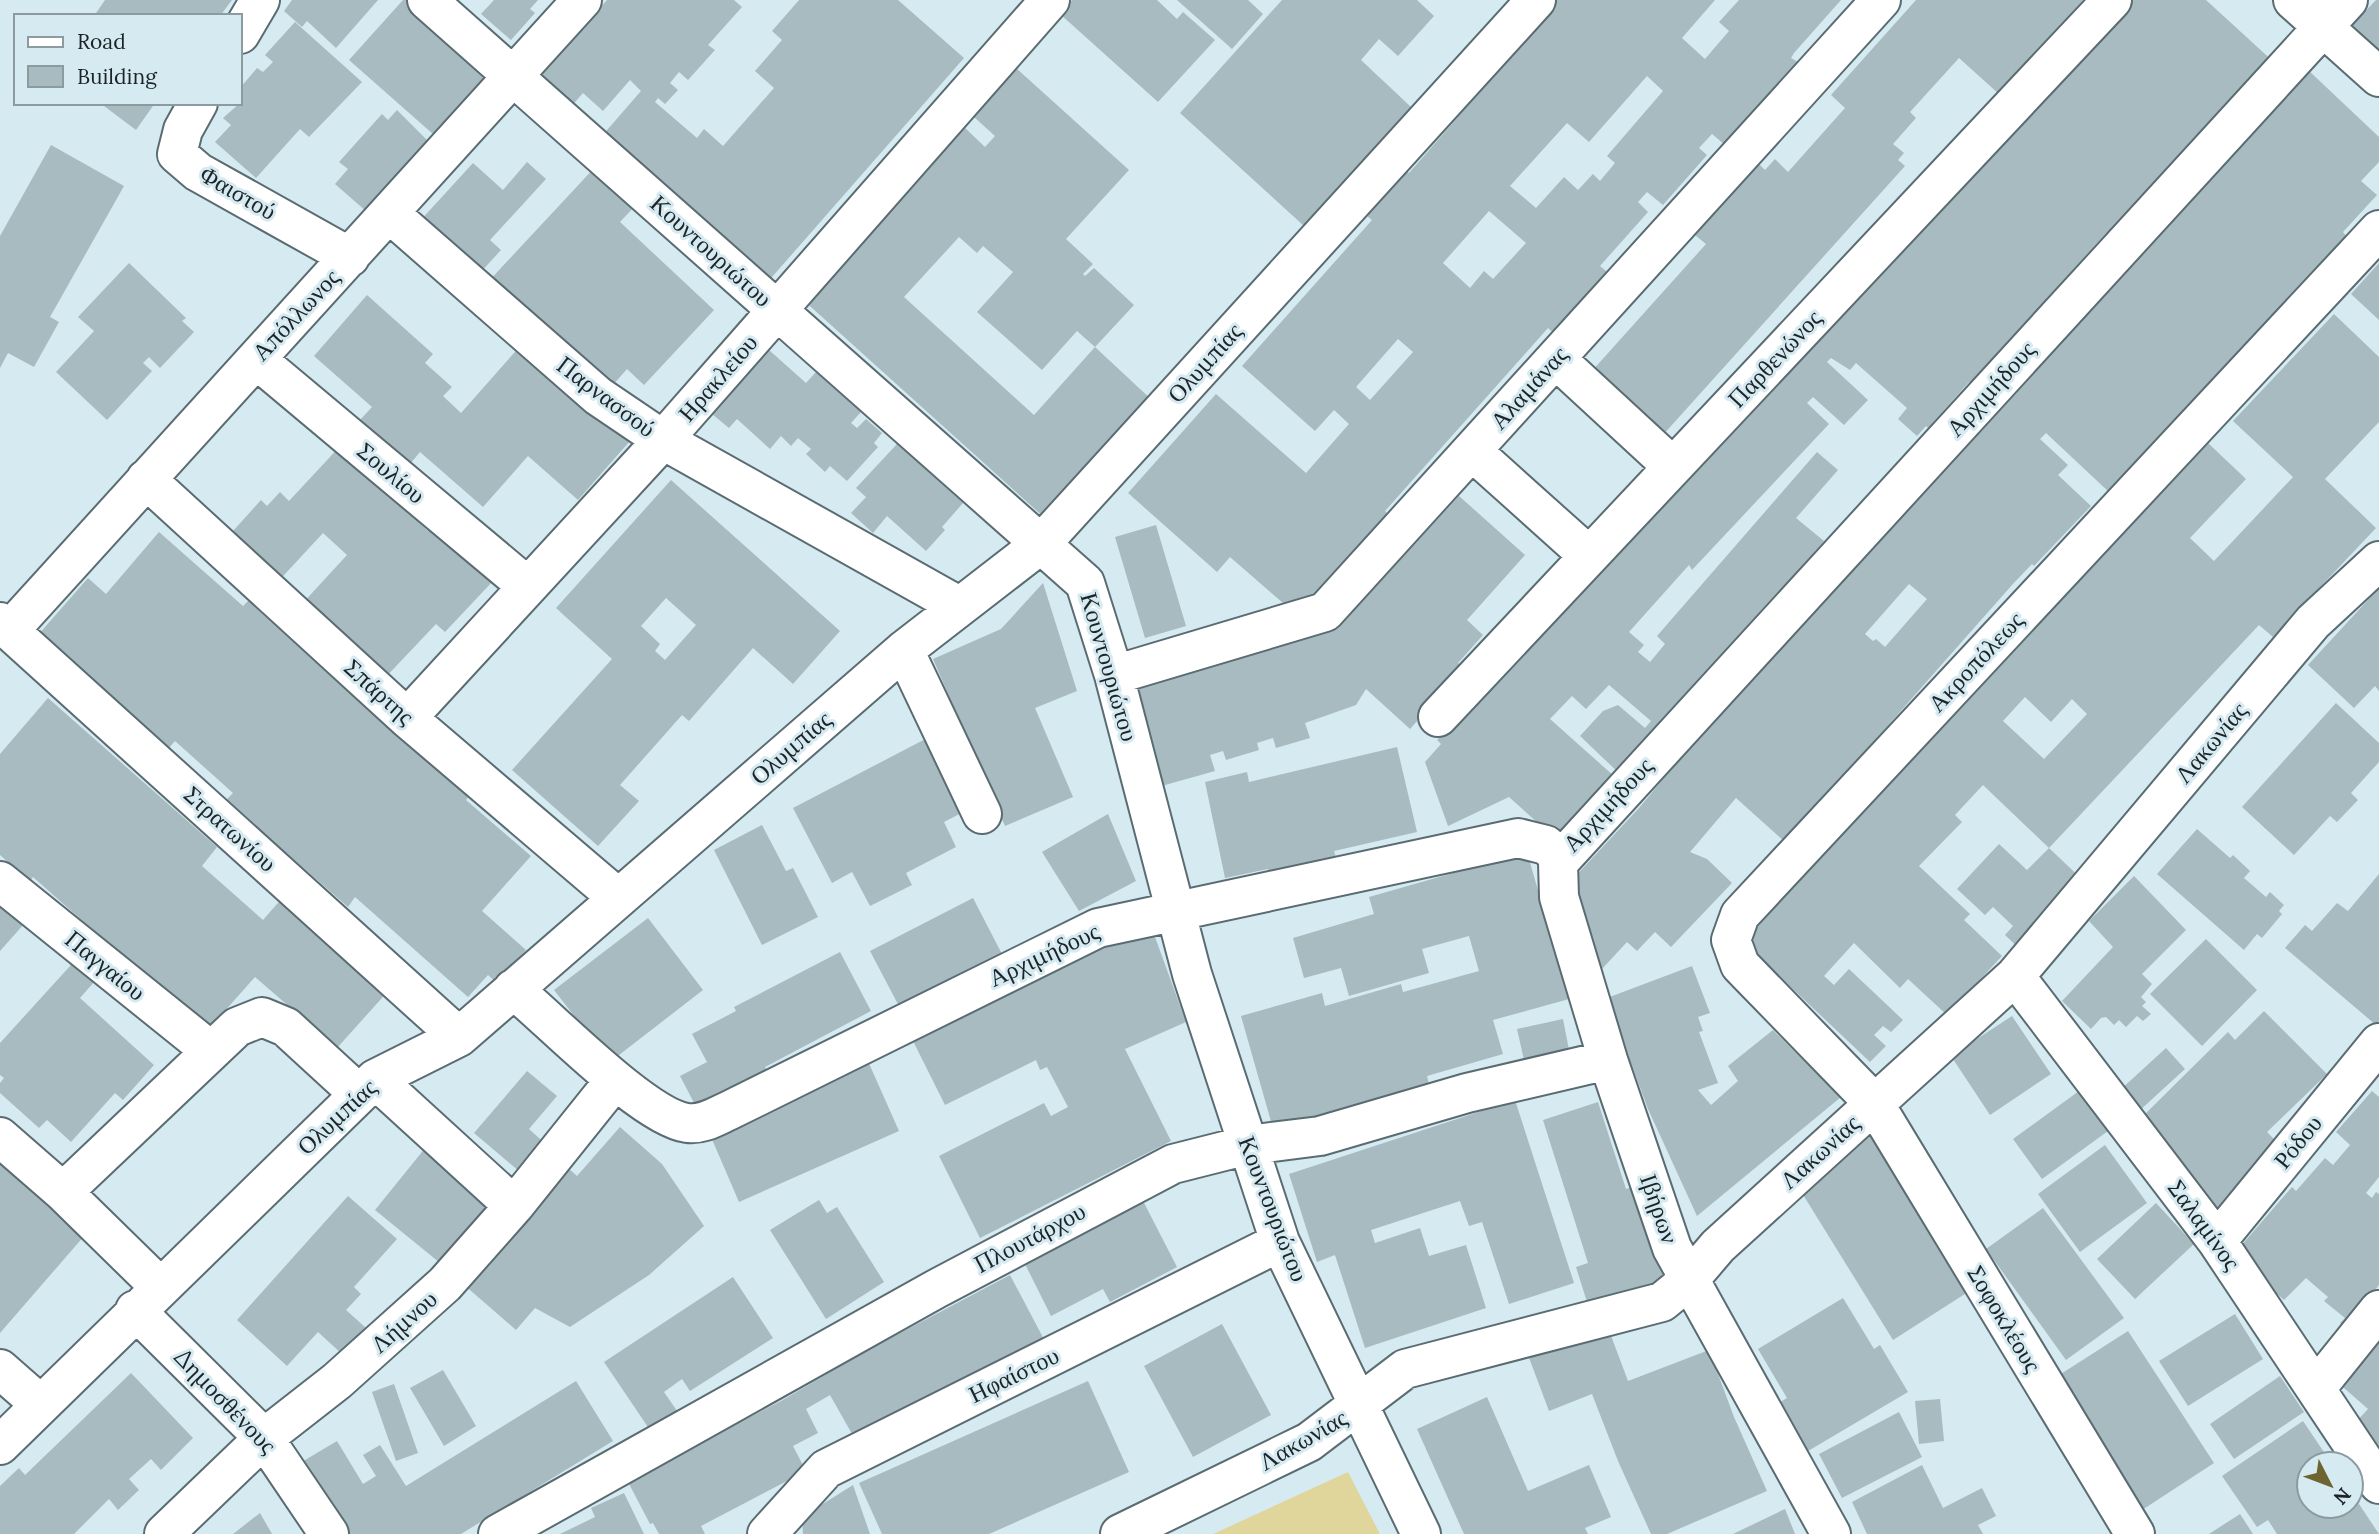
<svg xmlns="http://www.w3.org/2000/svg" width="2379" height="1534" font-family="Lora,serif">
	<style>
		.green { fill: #e0d69c }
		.building { fill: #a7bbc1; fill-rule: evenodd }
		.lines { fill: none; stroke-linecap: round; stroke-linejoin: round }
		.minor-casing { stroke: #5a6c72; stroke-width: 42 }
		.minor { stroke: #fff; stroke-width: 38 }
		.labels { text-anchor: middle; stroke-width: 6; stroke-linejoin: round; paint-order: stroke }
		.street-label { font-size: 24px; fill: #1c2427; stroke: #d6eaf1 }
	</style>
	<rect width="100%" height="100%" fill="#d6eaf1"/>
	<!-- green -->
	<path class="green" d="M1348,1472L1380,1534H1213Z"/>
	<!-- building -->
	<path class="building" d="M105,0H232L220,16H94Z
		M292,0H378L336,48L307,21L302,27L284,11Z
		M403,0H411L499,77L442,142L349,60Z
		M494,0H538L530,9L535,13L511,40L481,14Z
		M607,0H734L742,7L708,45L715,50L688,80L679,72L670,83L678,90L665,104L658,98L655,102L697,138L704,129L723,146L774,88L755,71L782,40L772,31L799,0H898L964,58L765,285L601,137L641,91L630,80L603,111L583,93L570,108L537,79Z
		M1072,0H1157L1177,19L1183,12L1215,40L1158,102L1060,14Z
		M1177,0H1248L1263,14L1232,49Z
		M1282,0H1417L1434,16L1398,56L1379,39L1361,60L1411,107L1304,226L1180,113Z
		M1556,0H1715L1682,38L1705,59L1729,31L1719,22L1739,0H1841L1794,53L1791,58L1798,62L1725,145L1712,134L1699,148L1707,155L1663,205L1647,192L1638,202L1648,212L1600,266L1611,275L1557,336L1548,328L1385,511L1388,514L1298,616L1230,557L1217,572L1128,493L1216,394L1306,473L1349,424L1334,410L1315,431L1242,366L1372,220L1366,215L1405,170L1409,173L1458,117L1454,114ZM1647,76L1663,91L1607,156L1615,163L1600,181L1593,174L1578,190L1564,177L1536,208L1510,186L1567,123L1589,142ZM1489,211L1526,243L1493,279L1484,271L1470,288L1443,263ZM1398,339L1413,352L1370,400L1356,387Z
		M1916,0H2083L1999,94L1959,58L1910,112L1916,118L1893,144L1904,153L1898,160L1905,166L1662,436L1591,372L1706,244L1695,235L1759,164L1765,170L1775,159L1788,172L1845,108L1831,95Z
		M2126,0H2206L2277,65L2111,237L2106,233L2047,298L2049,301L1973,386L1969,382L1928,428L1926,426L1917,436L1898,419L1907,408L1856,363L1850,370L1831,358L1827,362L1868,400L1844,425L1813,397L1807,403L1829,424L1692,570L1689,565L1629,632L1644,645L1638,652L1650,662L1665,644L1657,636L1817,452L1838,470L1796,518L1824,541L1658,728L1622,776L1580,736L1603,711L1618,705L1645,728L1651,721L1609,685L1586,709L1572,696L1550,719L1615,777L1558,841L1509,797L1448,826L1425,762L1441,744L1437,740Z
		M2376,0H2379V50L2351,26Z
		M295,22L362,82L309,137L300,129L256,178L215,142L231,125L223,118L240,103V88L257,68L263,72L273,62L265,55Z
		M1006,59L1129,170L1066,239L1093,264L1083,274L1085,276L1094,268L1134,305L1095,347L1077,331L1042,370L977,312L1013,272L983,246L977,253L959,237L904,297L1034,415L1095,347L1154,402L1047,520L801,298L964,127L985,147L995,136L963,107Z
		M2307,69L2379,137V162L2361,181L2377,195L2343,232L2347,237L2110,493L2046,433L2040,439L2068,465L2058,475L2091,506L2034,566L2032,564L2012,585L1785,842L1736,798L1690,852L1707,859L1732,883L1671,947L1655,932L1637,951L1627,942L1601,970L1585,950L1570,882L1639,808L1704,730ZM1909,584L1927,599L1885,647L1876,639L1873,641L1865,634Z
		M100,103H155L136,130Z
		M397,110L440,153L367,212L335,184L348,169L339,162L382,114L388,120Z
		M51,145L124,186L50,317L59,322L34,367L8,353L0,368V236Z
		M527,162L546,179L490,240L501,250L479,274L419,222L473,163L503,190Z
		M597,165L635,206L620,222L714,310L644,385L627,369L612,386L487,283Z
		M129,263L186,318L182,321L194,332L160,368L149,357L143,363L152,371L107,420L56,372L94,331L78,317Z
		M2379,263V320L2351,294Z
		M367,295L433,354L425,363L452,387L443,396L461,413L521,345L630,441L578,500L528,456L483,507L420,452L410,464L360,420L372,407L314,356Z
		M2334,314L2379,357V422L2325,479L2376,528L2273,637L2259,625L2049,848L1983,785L1968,801L1955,815L1962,822L1919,866L1970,914L1964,920L2002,956L1947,1015L1908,979L1900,988L1854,943L1824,976L1834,985L1849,969L1903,1020L1891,1032L1883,1026L1874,1035L1886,1046L1870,1062L1740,939L2208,443L2246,479L2190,538L2214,561L2232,542L2293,477L2233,421ZM2025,697L2051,722L2072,699L2087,714L2044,759L2003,721Z
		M769,350L806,383L816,372L861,412L851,423L857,428L866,419L882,433L874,443L878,447L847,481L830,466L825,472L806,454L811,449L798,438L791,446L781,436L770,449L737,419L729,428L712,414Z
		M343,443L382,488L428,531L433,526L493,581L445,632L436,624L382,681L301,605L347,555L323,533L273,587L224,541L261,500L267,506L280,492L289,501Z
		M897,444L963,503L942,527L945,530L926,551L887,516L873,533L851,513L866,497L856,488Z
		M671,480L840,631L793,684L753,648L689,721L682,715L620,785L639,801L598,846L512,770L612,659L556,608ZM666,598L696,625L665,660L655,651L660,644L641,626Z
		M1459,496L1525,555L1467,620L1483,635L1458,663L1464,668L1410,729L1366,689L1356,705L1305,723L1310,738L1276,748L1273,738L1257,743L1259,750L1226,760L1223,751L1210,755L1215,771L1158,787L1129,688L1337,629Z
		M1156,525L1186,626L1145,638L1115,537Z
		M159,532L243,606L249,600L470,795L466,800L531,856L482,911L526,950L497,983L488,975L468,997L355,897L348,907L226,800L233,793L175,741L167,750L38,635L88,578L106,594Z
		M1043,583L1077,691L1035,708L1073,797L1005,826L933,659L1001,629Z
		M2379,588V691L2375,686L2354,708L2308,665Z
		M48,698L217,847L202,866L263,920L284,896L390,989L337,1048L255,977L207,1031L33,877L30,881L0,855V754Z
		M2336,703L2379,743V762L2351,793L2358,800L2337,822L2330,816L2294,855L2242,807Z
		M935,734L973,807L944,822L956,847L906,873L912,885L870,906L852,872L832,883L793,808Z
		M1397,747L1417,832L1334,851L1337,861L1270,876L1268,869L1225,878L1205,782L1247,772L1249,782Z
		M1108,814L1136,881L1079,911L1042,852Z
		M762,825L786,871L793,868L818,917L762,945L714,850Z
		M2197,829L2230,858L2233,855L2250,871L2244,878L2266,897L2270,892L2284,905L2279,911L2282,914L2262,938L2257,934L2244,950L2157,874Z
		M1999,844L2027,870L2049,848L2088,885L2024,953L2005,935L2013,926L1993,907L1985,915L1957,889Z
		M1527,852L1569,999L1493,1020L1503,1054L1427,1076L1430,1088L1274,1132L1241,1016L1322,993L1325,1006L1401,984L1403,992L1479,971L1469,936L1422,949L1429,973L1349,996L1341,968L1304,978L1293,938L1374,914L1369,897Z
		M2379,874V1021L2376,1025L2285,948L2305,925L2312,931L2337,903L2348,911Z
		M2134,876L2186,930L2142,974L2152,984L2141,997L2146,1002L2142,1006L2151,1014L2143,1021L2137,1016L2126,1027L2119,1020L2114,1025L2106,1017L2101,1018L2091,1029L2062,1001L2113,947L2089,921Z
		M973,898L1003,956L901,1010L870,951Z
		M0,903L24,924L0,951Z
		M648,918L703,990L610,1062L554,990Z
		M1151,926L1186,1022L1125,1049L1171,1141L980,1238L939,1156L1044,1103L1051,1116L1068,1107L1047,1067L1040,1070L1036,1060L945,1105L912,1039L1077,956Z
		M2206,939L2257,990L2202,1046L2150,994Z
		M840,952L871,1011L765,1067L771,1079L701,1116L680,1076L707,1062L692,1034L736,1011L734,1007Z
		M81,954L102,973L80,998L154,1065L123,1100L115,1093L71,1142L47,1120L39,1128L0,1093V1083L4,1078L0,1075V1043Z
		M1692,966L1710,1013L1698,1017L1703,1031L1699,1032L1718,1083L1698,1090L1711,1105L1738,1081L1728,1066L1773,1030L1841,1097L1697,1216L1648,1109L1607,998Z
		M2264,1011L2327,1074L2267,1132L2281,1146L2218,1209L2135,1124L2228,1032L2235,1040Z
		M2012,1016L2051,1074L1990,1115L1951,1056Z
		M1563,1019L1569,1050L1524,1060L1517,1029Z
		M2166,1048L2185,1069L2138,1112L2119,1091Z
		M867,1059L899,1131L739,1202L708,1130Z
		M527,1071L557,1096L529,1129L550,1148L526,1177L474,1133Z
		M2079,1091L2108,1131L2042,1179L2013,1139Z
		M2372,1091L2379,1097V1177L2366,1193L2372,1198L2376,1192L2379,1194V1285L2358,1311L2351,1332L2340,1323L2345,1318L2324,1301L2328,1297L2306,1278L2284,1300L2233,1255L2292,1187L2296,1191L2325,1158L2333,1165L2350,1145L2336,1132Z
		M1515,1100L1574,1283L1509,1304L1482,1222L1469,1226L1460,1201L1371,1230L1375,1243L1420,1228L1429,1256L1466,1245L1486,1308L1365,1348L1335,1255L1317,1262L1289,1174Z
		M1598,1102L1626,1189L1641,1184L1672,1286L1603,1308L1600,1297L1587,1302L1576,1267L1588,1263L1543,1120Z
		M620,1127L662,1164L704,1226L649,1275L570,1327L535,1308L516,1330L463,1284L567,1167L577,1176Z
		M1868,1133L1968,1292L1893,1340L1797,1185Z
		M2105,1145L2147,1203L2080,1252L2038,1194Z
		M0,1146L85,1235L0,1333Z
		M426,1147L496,1203L445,1267L375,1210Z
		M348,1196L397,1239L354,1287L361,1294L346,1310L366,1328L342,1354L318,1332L287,1366L237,1320Z
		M1141,1197L1177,1267L1110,1302L1103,1289L1051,1316L1022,1258Z
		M819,1200L827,1213L837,1207L884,1282L826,1319L770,1230Z
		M2156,1203L2194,1244L2135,1299L2097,1259Z
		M2043,1208L2124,1318L2066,1360L1986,1249Z
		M1010,1275L1048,1347L860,1448L830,1395L806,1409L818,1433L793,1446L806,1471L701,1526L705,1534H659L653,1523L650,1524L627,1480L781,1401L870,1349Z
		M733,1277L773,1338L690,1391L682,1379L664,1392L684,1421L656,1439L604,1362Z
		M1843,1298L1874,1349L1880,1345L1908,1392L1808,1451L1779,1403L1787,1398L1758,1349Z
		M2235,1314L2263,1359L2188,1406L2159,1361Z
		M1222,1324L1271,1415L1193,1457L1144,1366Z
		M1607,1325L1628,1381L1709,1350L1734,1417L1767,1491L1667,1534H1651L1618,1461L1592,1394L1549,1411L1528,1355Z
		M2128,1331L2214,1463L2139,1512L2053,1379Z
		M2379,1332V1446L2354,1424L2368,1409L2336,1381Z
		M443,1370L476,1426L444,1446L410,1388Z
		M131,1373L193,1438L161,1470L151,1459L129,1479L139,1490L118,1510L109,1499L74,1534H0V1486L19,1468L25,1475Z
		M2280,1376L2304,1412L2234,1459L2210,1424Z
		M576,1381L613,1441L461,1534H344L300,1463L337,1441L363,1484L376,1476L363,1455L380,1445L406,1486Z
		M1088,1381L1129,1472L989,1534H882L859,1483Z
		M394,1384L418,1453L396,1461L372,1392Z
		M1487,1397L1528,1491L1589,1465L1611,1517L1585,1528L1588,1534H1464L1417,1429Z
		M1940,1399L1944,1441L1919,1444L1915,1401Z
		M1899,1412L1922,1457L1842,1498L1819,1454Z
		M2303,1421L2332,1464H2309V1506H2351V1492L2379,1534H2277L2268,1520L2257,1527L2222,1476Z
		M1922,1465L1943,1508L1982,1488L1996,1516L1978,1525L1983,1534H1867L1852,1502Z
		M853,1485L870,1534H803L802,1517Z
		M624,1493L644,1534H560L595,1517L591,1508Z
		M1785,1509L1795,1534H1733Z
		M260,1513L272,1534H233Z
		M2240,1514L2253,1534H2209Z"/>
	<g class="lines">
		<defs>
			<path id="minor" d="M427,0L1085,583L1114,675L1192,974L1280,1242L1421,1534
				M2293,0L2379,77
				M240,34L260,0
				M198,103L183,130L177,154L198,172L350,257
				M389,213L598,396L663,440L959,606
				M256,359L527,586
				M1556,359L1673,467
				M1472,451L1589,556
				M146,479L407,718L618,898
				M0,622L459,1037
				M10,630L582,0
				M904,650L982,814
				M1114,675L1325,612L1881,0
				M1438,717L2112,0
				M407,718L663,440L1050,0
				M0,881L211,1051
				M2015,976L2217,1241L2379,1484
				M513,989C550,1019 644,1117 687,1123C702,1125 715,1117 728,1111L1098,928L1518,838L1546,845L1561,858
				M375,1079L514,1206
				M0,1137L63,1192L160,1287
				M63,1192L237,1027L262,1017L286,1027L359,1094
				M2217,1241L2379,1043
				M135,1310L264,1438L329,1534
				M0,1369L41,1405
				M2317,1387L2379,1310
				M0,1445L375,1079L459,1037L904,650L1041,544L1536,0
				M164,1534L264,1438L337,1381L445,1284L514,1206L615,1080
				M498,1534L936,1289L1173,1164L1248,1145L1320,1136L1467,1093L1608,1060
				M767,1534L826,1469L1280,1242
				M1120,1534L1309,1442L1405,1369L1662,1302L1689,1280L1718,1246L2015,976L2313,622L2379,561
				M1831,1534L1672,1248L1608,1060L1559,897L1558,863L2348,0
				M2135,1534L1874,1103L1740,965L1731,940L1740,915L2379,230"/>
		</defs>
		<!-- minor casing -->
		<use href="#minor" class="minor-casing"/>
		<!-- minor -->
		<use href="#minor" class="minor"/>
	</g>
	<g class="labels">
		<!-- street labels -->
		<g class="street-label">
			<text transform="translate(238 193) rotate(30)" y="8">Φαιστού</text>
			<text transform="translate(711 251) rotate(42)" y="8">Κουντουριώτου</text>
			<text transform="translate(296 315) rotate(-47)" y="8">Απόλλωνος</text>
			<text transform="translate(1775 359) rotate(-47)" y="8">Παρθενώνος</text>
			<text transform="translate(1205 363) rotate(-48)" y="8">Ολυμπίας</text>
			<text transform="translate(718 378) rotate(-49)" y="8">Ηρακλείου</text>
			<text transform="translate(1529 388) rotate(-48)" y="8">Αλαμάνας</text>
			<text transform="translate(1991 389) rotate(-48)" y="8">Αρχιμήδους</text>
			<text transform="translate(606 397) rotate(37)" y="8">Παρνασσού</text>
			<text transform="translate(391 473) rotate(40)" y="8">Σουλίου</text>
			<text transform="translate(1976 662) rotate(-47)" y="8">Ακροπόλεως</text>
			<text transform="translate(1109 667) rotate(74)" y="8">Κουντουριώτου</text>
			<text transform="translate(379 692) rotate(42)" y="8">Σπάρτης</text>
			<text transform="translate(2211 743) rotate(-50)" y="8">Λακωνίας</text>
			<text transform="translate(791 748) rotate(-41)" y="8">Ολυμπίας</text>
			<text transform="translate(1608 805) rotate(-47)" y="8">Αρχιμήδους</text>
			<text transform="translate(230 829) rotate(42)" y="8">Στρατωνίου</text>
			<text transform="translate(1044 955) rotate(-25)" y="8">Αρχιμήδους</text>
			<text transform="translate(105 966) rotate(39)" y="8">Παγγαίου</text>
			<text transform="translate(337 1117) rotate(-43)" y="8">Ολυμπίας</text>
			<text transform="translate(2298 1142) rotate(-51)" y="8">Ρόδου</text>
			<text transform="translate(1820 1152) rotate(-42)" y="8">Λακωνίας</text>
			<text transform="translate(1273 1209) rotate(69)" y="8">Κουντουριώτου</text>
			<text transform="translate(1659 1209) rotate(71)" y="8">Ιβήρων</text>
			<text transform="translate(2204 1225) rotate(54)" y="8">Σαλαμίνος</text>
			<text transform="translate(1030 1238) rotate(-28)" y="8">Πλουτάρχου</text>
			<text transform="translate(2004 1319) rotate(59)" y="8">Σοφοκλέους</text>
			<text transform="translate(404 1322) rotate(-42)" y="8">Λήμνου</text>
			<text transform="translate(1014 1375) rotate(-26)" y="8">Ηφαίστου</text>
			<text transform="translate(225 1401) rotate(46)" y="8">Δημοσθένους</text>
			<text transform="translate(1303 1440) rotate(-30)" y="8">Λακωνίας</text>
		</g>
	</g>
	<!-- legend -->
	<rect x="14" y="14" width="228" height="91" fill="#d6eaf1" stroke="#8c9ba0" stroke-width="2"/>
	<rect x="28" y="37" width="35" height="10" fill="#ffffff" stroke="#8c9ba0" stroke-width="2"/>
	<text x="77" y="49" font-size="21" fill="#1c2427">Road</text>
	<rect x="28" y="66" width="35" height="21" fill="#a7bbc1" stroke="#8c9ba0" stroke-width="2"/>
	<text x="77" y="84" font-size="21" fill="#1c2427">Building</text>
	<!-- north arrow -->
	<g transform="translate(2330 1485) rotate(132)"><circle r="33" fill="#d6eaf1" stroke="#8c9ba0" stroke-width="2"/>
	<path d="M0-5L12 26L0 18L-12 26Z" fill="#6d6431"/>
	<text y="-10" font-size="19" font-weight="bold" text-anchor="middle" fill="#1c2427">N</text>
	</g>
</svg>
